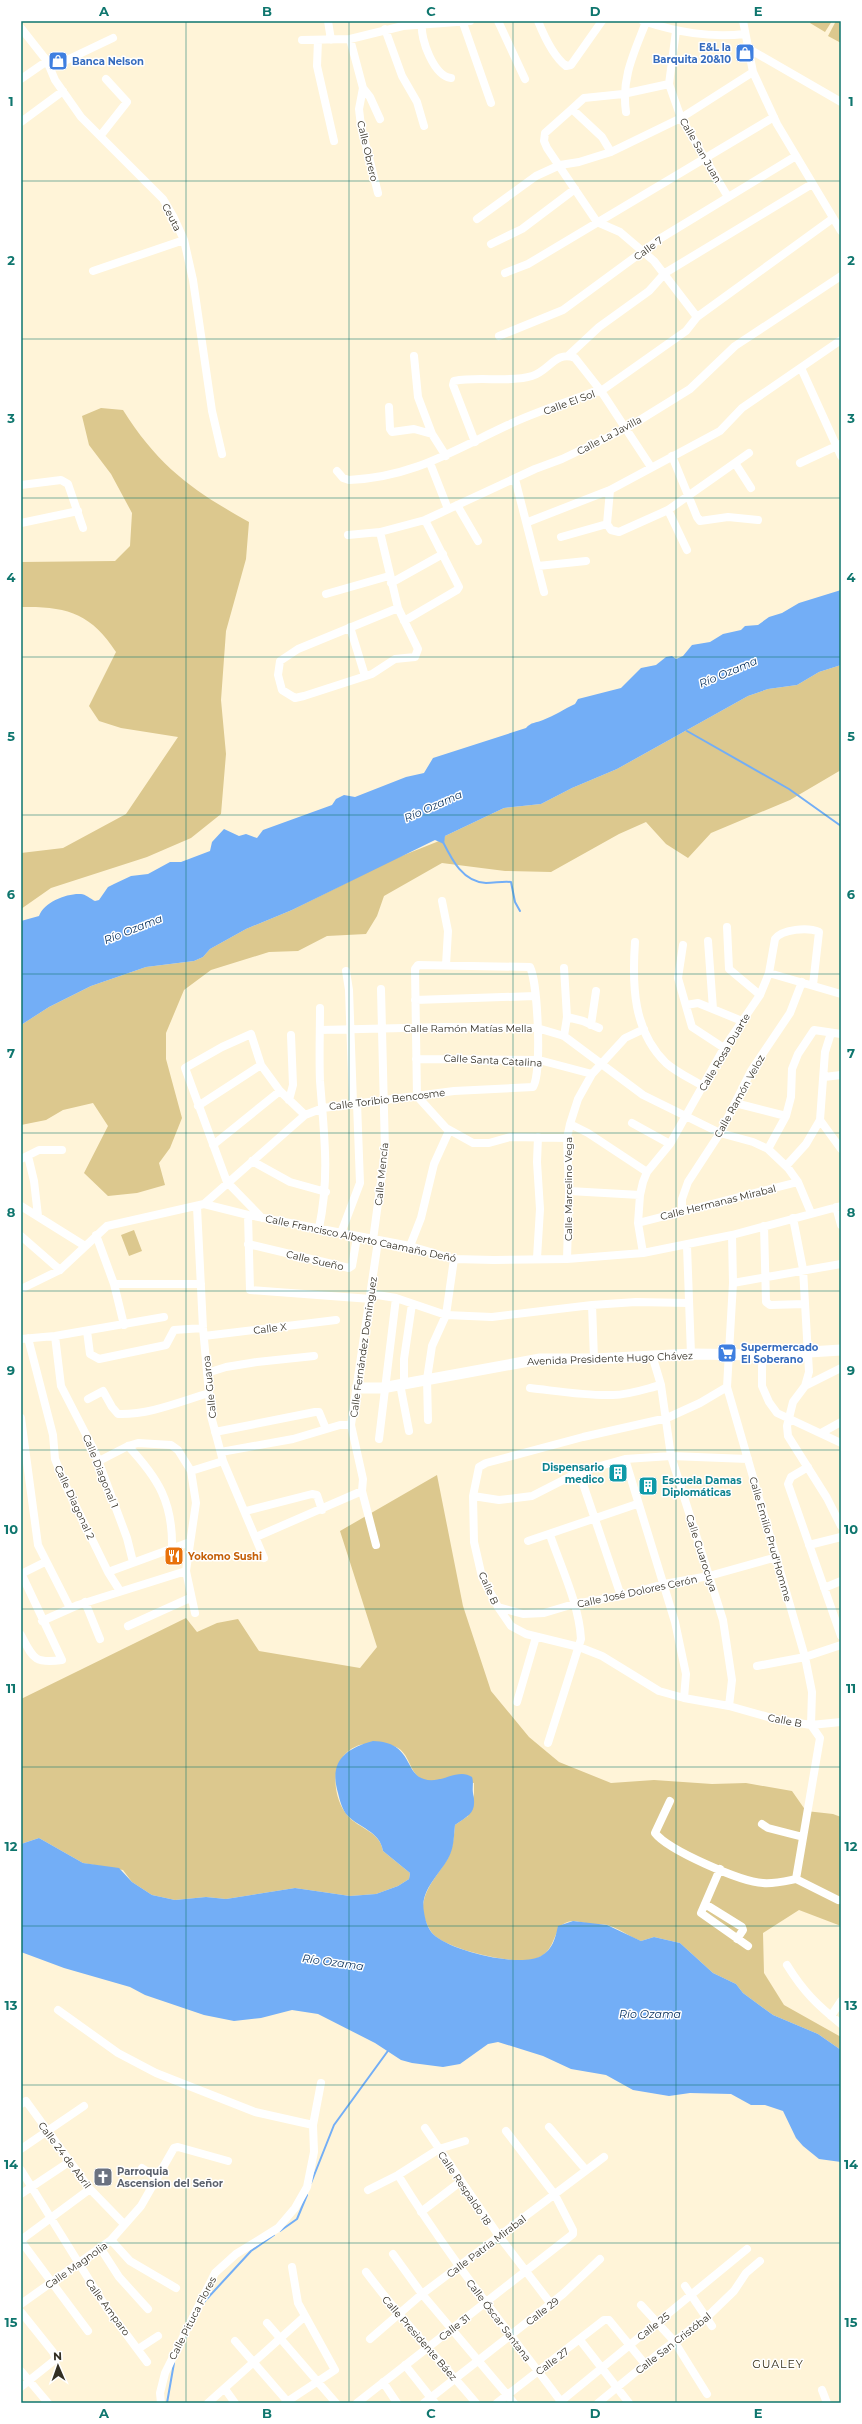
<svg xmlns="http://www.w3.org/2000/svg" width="862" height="2424" font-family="Montserrat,sans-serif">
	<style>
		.grass { fill: #dcc88e }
		.water { fill: #73aef6 }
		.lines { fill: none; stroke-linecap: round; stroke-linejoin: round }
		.stream { stroke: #73aef6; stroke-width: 2 }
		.street { stroke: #fff; stroke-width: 8 }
		.secondary { stroke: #fff; stroke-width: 11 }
		.grid { fill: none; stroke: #0f766e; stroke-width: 1; stroke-opacity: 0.55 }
		.labels { text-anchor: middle; stroke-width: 3; stroke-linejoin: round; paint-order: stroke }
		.shop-label { font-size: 10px; font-weight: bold; fill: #366cbe; stroke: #fff; text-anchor: start }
		.street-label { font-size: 10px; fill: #332f24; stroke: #fff }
		.culture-label { font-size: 10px; font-weight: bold; fill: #0d838f; stroke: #fff; text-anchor: end }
		.food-label { font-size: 10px; font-weight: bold; fill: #c56008; stroke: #fff; text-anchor: start }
		.worship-label { font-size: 10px; font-weight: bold; fill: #5b616d; stroke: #fff; text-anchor: start }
		.water-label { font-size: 11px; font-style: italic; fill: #032d5a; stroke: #fff }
		.neighbourhood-label { font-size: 11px; letter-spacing: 1px; fill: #332b14; stroke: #fff }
		.neatline { fill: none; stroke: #0f766e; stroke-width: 1.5 }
		.grid-label { font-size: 13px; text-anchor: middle; font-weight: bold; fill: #0f766e }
	</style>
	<rect width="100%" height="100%" fill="#fff4d8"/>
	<!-- grass -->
	<path class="grass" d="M811,21H832L825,32L810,23Z
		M836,21H841V43L828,36Z
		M101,408L123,410C159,467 192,490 249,522L246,559L226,631L221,700L226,754L221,814L191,838L147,857L51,888L21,909V853L63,848L126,814L178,737L121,728L99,721L89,706L116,652C91,613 66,606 21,607V562L115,561L130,546L132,513L111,474L89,445L82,416Z
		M841,665V770L790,800L711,833L688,858L666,844L646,822L619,834L551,872L505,871L442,863L384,896L377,916L366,934L327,936L298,951L269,952L211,970L184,990L166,1033V1059L182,1118L170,1148L159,1163L165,1185L137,1193L108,1196L84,1173L108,1126L93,1103L63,1110L46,1120L21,1125V1025L49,1007L91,986L146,967L194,961L203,957L210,949L246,929L292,910L394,859L444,839L445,836L504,808L541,804L572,788L617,769L748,696L768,689L797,685L819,672Z
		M134,1230L142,1251L129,1256L121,1235Z
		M437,1475L463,1606L491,1691L529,1737L559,1762L611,1783L654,1780L712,1784L746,1783L792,1791L806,1811L833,1814L841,1817V1926L799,1910L763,1933L764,1973L784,2005L841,2037V2050L818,2034L773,2015L743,1993L736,1984L713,1973L680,1943L654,1937L641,1941C630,1937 620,1929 608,1925C602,1924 596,1925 590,1924C585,1923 578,1921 572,1921C550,1923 560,1951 535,1959C514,1965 448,1950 433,1934C428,1928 423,1917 423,1909C423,1889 439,1874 448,1858C453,1848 454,1836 455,1825L468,1816L474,1795V1783C461,1782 433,1784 422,1779C409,1773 410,1753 396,1747C391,1745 383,1746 377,1746C370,1745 363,1743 357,1746C329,1757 331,1797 348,1816C359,1829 380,1831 383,1851L410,1873L409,1879L398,1886L376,1894L350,1896L295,1888L226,1899L206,1897L175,1900L152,1895L132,1882L123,1870L83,1863L39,1838L21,1844V1699L186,1618L197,1632L217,1623L238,1619L259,1651L360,1668L377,1647L340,1531Z"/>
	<!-- water -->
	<path class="water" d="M841,590V665L819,672L797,685L768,689L748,696L617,769L572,788L541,804L504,808L445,836L444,844L435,840L292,910L246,929L210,949L203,957L194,961L146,967L91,986L49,1007L21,1025V921L39,916C44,902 67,893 81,894C85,894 91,899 95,901L99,900L108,887L114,884L131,876L148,874L170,862H181L210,851L212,842L224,829L239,836L246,834L257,838L263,830L332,805L336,799L344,795L355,797L406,777L424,773L433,758L526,728C531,722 536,723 543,720C554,716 564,709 575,704L578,699L621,688L641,668L656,665L666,657L672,656L676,659L683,656L692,645L710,642L723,634L741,630L745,626L758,625L769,617L782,613L799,603Z
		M373,1741C413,1742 404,1773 424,1779C440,1785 458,1767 472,1777C474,1783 472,1787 473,1793C477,1813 470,1814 455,1825C454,1834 454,1844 451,1852C444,1872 419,1888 424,1912C425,1920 428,1929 433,1934C450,1951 520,1968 541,1956C553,1949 555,1939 558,1926L573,1921L607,1925L641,1941L654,1937L680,1943L713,1973L736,1984L743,1993L773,2015L818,2034L841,2050V2162L819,2159L803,2146L796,2138L783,2111L765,2105H751L731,2094L690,2093L669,2096L633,2090L606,2075L571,2069L543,2056L498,2042L488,2044L460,2064L443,2067L412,2063L401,2060L375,2043L318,2014L292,2010L261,2018L234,2021L204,2015L145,1995L130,1987L64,1968L21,1952V1844L39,1838L83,1863L119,1868L132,1882L152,1895L175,1900L206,1897L226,1899L295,1888L350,1896L376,1894L398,1886L409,1879L410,1873L383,1851C380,1831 359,1828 347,1815C342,1809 340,1801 338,1793C329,1762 344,1749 373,1741Z"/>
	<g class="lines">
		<!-- stream -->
		<path class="stream" d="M687,731L789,789L841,826
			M443,842C452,860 463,882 486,883C495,883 503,881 511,882L515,902L520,911
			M311,2183L334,2125L390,2048
			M280,2231L297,2219L307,2195
			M204,2302L251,2251L274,2235
			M167,2403L174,2363"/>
		<!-- street -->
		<path class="street" d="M328,21L331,40
			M498,21L525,79
			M538,21C544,36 553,56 566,66L571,65L602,21
			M643,21C677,32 709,38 745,34
			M743,21L753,72L777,124L841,231
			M463,23L491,103
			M422,24C420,39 434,76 451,78
			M21,28L47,61L55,80L81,117L163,199L173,216L184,240L193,280L212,411L222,454
			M385,29L402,76L417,102L424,126
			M676,31L669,84L681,118L728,197
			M350,39L363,88L359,109L361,126L378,193
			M302,40L350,39L403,26L470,21
			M318,40L317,66L334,141
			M749,49L841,102
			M50,68L113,38
			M21,79L47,61
			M363,88L370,97L380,119
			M572,109L545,133L544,141L547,148L597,222L620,232L654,261L697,317
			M626,112C621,78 634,53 646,22
			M21,122L63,91
			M101,135L127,102L106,79
			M611,152L602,137L572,109L584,98L623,94L669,84
			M477,219L536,176L560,165L579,162L611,152L681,118L753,72
			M491,244L522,229L575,189
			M93,271L184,240
			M505,273L528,264L774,117
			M499,336L563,310L661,238L796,156
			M569,355L599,327L649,291L665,273L812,184
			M414,356L418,397L432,434
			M801,368L841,456
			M389,407L390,429L392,432L414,429L432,434L446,456
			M475,442L453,385L454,381C480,376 508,383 532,376C549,371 556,350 575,358L601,391L651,467
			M672,456L697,517L700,521L728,517L758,520
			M430,463L448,509
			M735,463L751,488
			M800,463L841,444
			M337,471L343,478L349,480C413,477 452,451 508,425C535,412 565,403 593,392L601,391L686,331L697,317L832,219
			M515,479L544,592
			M21,485L61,480L68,484L83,528
			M610,490L607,524L611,530L619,532L668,510L749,453
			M457,505L478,541
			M668,510L687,550
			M528,522L610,490L720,431L742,408L841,340
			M21,523L78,511
			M380,532L398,608L418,649L415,657L395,659L372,674L304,696L295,698L282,690L278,675L280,661L298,649L398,608
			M348,535L380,532L425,520L535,469L562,459L627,428L690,389L735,346L841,276
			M561,537L607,524
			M538,566L586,561
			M391,583L443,554
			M326,594L389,576
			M404,621L457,590L459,587L425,520
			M350,627L365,676
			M442,901L448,931L446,965
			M727,927L729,969L760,995
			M708,941L713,1009
			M635,942C632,985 633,1031 666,1063C676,1072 691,1079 703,1086
			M683,945L678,978L692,1027L724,1048
			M346,971L349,990L353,1103
			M769,973L841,994
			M415,1000L535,996
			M686,1005L698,1003L742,1021
			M567,1017L583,1021L599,1028
			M591,1025L596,991
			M320,1030L446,1027L537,1028L564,1036L643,1095L720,1133L753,1142L768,1149L788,1168L798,1182L811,1213
			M564,1036L567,1017L564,968
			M416,1059L539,1060L592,1074
			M824,1077L841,1075
			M289,1100L293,1085L291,1035
			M735,1103L786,1116
			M198,1106L261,1065
			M820,1120L841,1149
			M632,1123L670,1144
			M570,1124L588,1133L647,1172
			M213,1145L280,1091
			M768,1149L786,1116L791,1097L792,1069L798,1054L814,1030L841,1034
			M28,1156L34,1181L38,1216
			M21,1159L39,1150H62
			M252,1161L290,1182L326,1192
			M786,1166L806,1144L820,1120L825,1052L831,1033
			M569,1191L640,1195
			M204,1204L305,1115L323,1108L454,1091L533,1087C542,1073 538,984 530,967L418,965L415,969L417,1096L446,1128L473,1143H489L510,1137L567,1138
			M21,1206L85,1246
			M197,1207L203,1328L211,1416L223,1461L264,1558
			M836,1207L841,1225
			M682,1212V1199L688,1182L720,1133L751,1071L790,1013L802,982
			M248,1215L250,1290L371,1299
			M262,1218L227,1182L185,1068L222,1047L251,1034L261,1065L280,1091L305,1115
			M793,1218L803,1269L809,1372L805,1386L793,1402L787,1426L788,1436L827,1498L841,1526
			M638,1223L798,1182
			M764,1226L766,1302L770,1305L805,1304
			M319,1228C330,1176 324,1134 320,1081C319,1057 320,1032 320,1008
			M341,1233L360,1183L357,1103
			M96,1235L114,1284L124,1325
			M732,1235L733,1283L727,1387L805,1657L812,1692L811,1725
			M21,1236L60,1270
			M373,1240L385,1151L381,989
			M248,1244L349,1268L352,1266L357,1237
			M410,1246L421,1218L434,1164L449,1131
			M687,1246L691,1354
			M643,1253L638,1223L640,1195L643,1182L647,1172L670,1144L724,1048L760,995L769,973L775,939C782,929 808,927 819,932L813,985
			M537,1258L540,1209L537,1162L538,1137
			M567,1259L569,1191L567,1138L570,1124L578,1099L592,1074L625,1038L644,1029
			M733,1283L841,1264
			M114,1284H201
			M21,1289L60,1270L107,1226L204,1204L248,1215L410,1246L454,1259L494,1260L567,1259L643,1253L732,1235L841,1206
			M371,1294L396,1298L446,1315L492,1317L592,1305L636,1302L689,1303
			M592,1305L594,1359
			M87,1331L90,1354L99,1359L166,1345L174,1330L203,1328
			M55,1336L61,1386L95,1452L127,1538L133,1562
			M204,1336L336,1320
			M28,1338L53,1435L55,1459L65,1484L108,1572L120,1591
			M21,1339L55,1336L164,1317
			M652,1355L661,1385L671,1456L723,1620L732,1680L729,1706
			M762,1355V1386L769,1402L777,1413L841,1443
			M207,1373L226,1367L257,1362L314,1356
			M404,1383V1359L412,1304
			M400,1384L409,1431
			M805,1386L841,1368
			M727,1387L700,1403L667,1418L583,1437L486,1463L479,1467L473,1496L474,1542L482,1577L498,1607L511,1626L526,1634L579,1647L602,1656L659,1691L684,1698L729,1706L779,1720L811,1725L841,1722
			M530,1388C557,1391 585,1396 613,1395C629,1395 645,1389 661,1385
			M88,1399L103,1391L112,1407L118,1414C149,1415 179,1402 209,1393
			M21,1418L38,1545L70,1608
			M428,1420L427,1379L432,1346L446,1315L454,1259
			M215,1432L315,1412H319L326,1429
			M821,1433L841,1422
			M379,1439L396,1298
			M128,1446C158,1478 173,1502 172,1548
			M221,1452L293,1439L340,1425H351
			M625,1459L675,1622L686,1674L684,1698
			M97,1462L128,1446L138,1443L171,1445L178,1450L191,1471L196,1503L186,1571L195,1613
			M808,1467L791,1477L788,1484L841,1636
			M191,1471L223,1461
			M579,1472L621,1596
			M473,1496L499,1500L532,1496L579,1472L625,1459L671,1456L748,1459
			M246,1511L312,1494L317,1495L322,1510
			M256,1537L362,1491
			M528,1541L637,1504
			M376,1545L362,1491L363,1479L351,1425L378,1241
			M809,1545L841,1537
			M108,1572L190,1542
			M21,1574L45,1562
			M824,1588L841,1581
			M85,1602L100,1639
			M498,1607L523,1614L544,1613L574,1604L621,1596L664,1584L709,1576L777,1557
			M42,1621L78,1605L186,1571
			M128,1626L190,1598
			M21,1635C33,1658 34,1664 62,1660L21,1573
			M757,1666L805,1657L841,1645
			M517,1702L536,1637
			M811,1725L820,1738L796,1879L838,1900
			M548,1743L581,1639C579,1604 561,1567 550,1535
			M670,1801L655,1833C668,1850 741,1882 763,1883C774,1884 786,1881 796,1879
			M762,1824L768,1828L803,1837
			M720,1869L701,1913L748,1946
			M705,1904L742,1927L743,1930L737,1939
			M787,1965C803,1991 817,2005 841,2024
			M58,2010L118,2053L156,2073L255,2112L313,2125
			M831,2016L841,2001
			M21,2104L26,2101L90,2189L124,2224
			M549,2127L586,2170
			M425,2128L499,2236L551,2304
			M21,2149L84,2106
			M142,2168L157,2178
			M21,2170L106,2307L147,2362
			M398,2175C447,2255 506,2328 562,2403
			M368,2190L398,2175L439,2149L465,2141
			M21,2194L69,2162
			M421,2212L460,2182
			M21,2240L90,2189
			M111,2240L130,2261L176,2288
			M21,2241L88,2331
			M101,2249L119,2277L148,2309
			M393,2254L422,2294L514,2403
			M366,2272C400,2318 439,2359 476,2403
			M685,2286L712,2326
			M21,2304L111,2240L141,2206L174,2148L178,2147L228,2161
			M641,2305L674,2341L707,2394
			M21,2312L53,2352L56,2359L21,2387
			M267,2323L336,2403
			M370,2339L422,2294L604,2157
			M580,2340L629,2403
			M235,2341L287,2401
			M138,2349L158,2336
			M405,2365L435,2403
			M21,2371L48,2403
			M383,2382L397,2403
			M225,2389L235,2403
			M822,2390L827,2403
			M161,2403L160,2393L165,2373L215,2273L236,2254L278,2228L295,2208L307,2187L314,2152L313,2125L321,2083
			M208,2403L304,2317
			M285,2403L335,2370L298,2303L292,2267
			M357,2403L573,2234V2230L555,2195L506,2131
			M424,2403L563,2294L600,2259
			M497,2403L604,2320H609L645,2364
			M559,2403L747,2249
			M598,2403L659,2353L706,2318L734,2291L746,2273L760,2261"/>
		<!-- secondary -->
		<path class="secondary" d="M357,1388H382L540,1359H594L693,1354L762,1355L841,1350"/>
	</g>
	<!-- grid -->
	<path class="grid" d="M186,21V2403M349,21V2403M513,21V2403M676,21V2403M21,181H841M21,339H841M21,498H841M21,657H841M21,815H841M21,974H841M21,1133H841M21,1291H841M21,1450H841M21,1609H841M21,1767H841M21,1926H841M21,2085H841M21,2243H841"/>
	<!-- icons -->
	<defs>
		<symbol id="shop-square" viewBox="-11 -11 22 22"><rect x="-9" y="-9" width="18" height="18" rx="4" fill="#3f7fe0" stroke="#fff"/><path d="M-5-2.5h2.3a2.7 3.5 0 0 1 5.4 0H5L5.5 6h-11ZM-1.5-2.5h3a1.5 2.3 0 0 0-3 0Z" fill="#fff"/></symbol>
		<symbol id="supermarket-square" viewBox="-11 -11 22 22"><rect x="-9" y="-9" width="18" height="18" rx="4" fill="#3f7fe0" stroke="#fff"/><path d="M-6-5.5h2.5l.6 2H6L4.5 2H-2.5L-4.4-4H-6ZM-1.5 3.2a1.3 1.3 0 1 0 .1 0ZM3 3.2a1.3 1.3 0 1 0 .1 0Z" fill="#fff"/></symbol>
		<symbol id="building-square" viewBox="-11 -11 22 22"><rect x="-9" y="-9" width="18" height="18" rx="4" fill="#0f9aa8" stroke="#fff"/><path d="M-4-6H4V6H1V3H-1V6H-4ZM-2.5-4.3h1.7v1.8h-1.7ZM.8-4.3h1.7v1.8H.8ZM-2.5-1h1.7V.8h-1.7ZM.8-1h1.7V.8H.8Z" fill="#fff"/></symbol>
		<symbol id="restaurant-square" viewBox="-11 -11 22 22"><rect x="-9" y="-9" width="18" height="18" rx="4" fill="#e8710a" stroke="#fff"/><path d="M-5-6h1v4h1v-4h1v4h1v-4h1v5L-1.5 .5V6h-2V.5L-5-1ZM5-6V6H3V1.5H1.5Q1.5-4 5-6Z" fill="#fff"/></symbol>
		<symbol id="church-square" viewBox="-11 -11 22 22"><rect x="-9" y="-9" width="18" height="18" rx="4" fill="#6b7280" stroke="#fff"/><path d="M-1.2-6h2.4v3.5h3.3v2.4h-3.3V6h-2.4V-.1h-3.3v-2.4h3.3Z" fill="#fff"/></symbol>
	</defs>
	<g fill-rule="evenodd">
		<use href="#shop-square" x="734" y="42" width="22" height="22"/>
		<use href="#shop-square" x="47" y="50" width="22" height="22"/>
		<use href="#supermarket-square" x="716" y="1342" width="22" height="22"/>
		<use href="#building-square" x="607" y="1462" width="22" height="22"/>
		<use href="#building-square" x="637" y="1475" width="22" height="22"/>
		<use href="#restaurant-square" x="163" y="1545" width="22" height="22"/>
		<use href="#church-square" x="92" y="2166" width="22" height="22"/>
	</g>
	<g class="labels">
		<!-- shop labels -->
		<g class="shop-label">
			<text x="731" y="51" text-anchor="end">E&amp;L la<tspan x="731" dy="12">Barquita 20&amp;10</tspan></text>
			<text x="72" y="65">Banca Nelson</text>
			<text x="741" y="1351">Supermercado<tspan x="741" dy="12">El Soberano</tspan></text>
		</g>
		<!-- street labels -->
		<g class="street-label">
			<text transform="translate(701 150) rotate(60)" y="4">Calle San Juan</text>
			<text transform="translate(368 151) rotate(77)" y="4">Calle Obrero</text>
			<text transform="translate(172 217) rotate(63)" y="4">Ceuta</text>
			<text transform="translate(648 248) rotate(-36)" y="4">Calle 7</text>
			<text transform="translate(569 402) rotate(-20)" y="4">Calle El Sol</text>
			<text transform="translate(609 435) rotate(-28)" y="4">Calle La Javilla</text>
			<text x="468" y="1032">Calle Ramón Matías Mella</text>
			<text transform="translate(724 1052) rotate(-59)" y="4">Calle Rosa Duarte</text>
			<text transform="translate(493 1060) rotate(3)" y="4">Calle Santa Catalina</text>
			<text transform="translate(739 1096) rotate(-61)" y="4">Calle Ramón Veloz</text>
			<text transform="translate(387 1099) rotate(-7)" y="4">Calle Toribio Bencosme</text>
			<text transform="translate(381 1174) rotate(-84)" y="4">Calle Mencía</text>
			<text transform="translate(568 1189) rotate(-90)" y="4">Calle Marcelino Vega</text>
			<text transform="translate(718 1202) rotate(-14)" y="4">Calle Hermanas Mirabal</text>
			<text transform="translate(361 1238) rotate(12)" y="4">Calle Francisco Alberto Caamaño Deñó</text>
			<text transform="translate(315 1260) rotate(13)" y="4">Calle Sueño</text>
			<text transform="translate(270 1328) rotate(-7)" y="4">Calle X</text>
			<text transform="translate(363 1347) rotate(-82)" y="4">Calle Fernández Domínguez</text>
			<text transform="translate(610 1358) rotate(-2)" y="4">Avenida Presidente Hugo Chávez</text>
			<text transform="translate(209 1387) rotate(-96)" y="4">Calle Guaroa</text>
			<text transform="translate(101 1471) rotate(68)" y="4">Calle Diagonal 1</text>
			<text transform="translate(75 1502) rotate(65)" y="4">Calle Diagonal 2</text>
			<text transform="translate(771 1539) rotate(74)" y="4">Calle Emilio Prud'Homme</text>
			<text transform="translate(702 1553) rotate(72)" y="4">Calle Guarocuya</text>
			<text transform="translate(489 1588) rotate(66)" y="4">Calle B</text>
			<text transform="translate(637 1591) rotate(-12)" y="4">Calle José Dolores Cerón</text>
			<text transform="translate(785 1720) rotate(11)" y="4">Calle B</text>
			<text transform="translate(65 2155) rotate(53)" y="4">Calle 24 de Abril</text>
			<text transform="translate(465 2188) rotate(56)" y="4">Calle Respaldo 18</text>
			<text transform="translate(486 2246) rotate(-37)" y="4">Calle Patria Mirabal</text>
			<text transform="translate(76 2265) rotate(-35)" y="4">Calle Magnolia</text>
			<text transform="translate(108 2307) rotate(54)" y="4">Calle Amparo</text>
			<text transform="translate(542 2311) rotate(-38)" y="4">Calle 29</text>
			<text transform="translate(192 2318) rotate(-63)" y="4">Calle Pituca Flores</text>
			<text transform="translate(499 2320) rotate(53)" y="4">Calle Óscar Santana</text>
			<text transform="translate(653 2326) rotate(-38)" y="4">Calle 25</text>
			<text transform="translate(454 2327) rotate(-38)" y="4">Calle 31</text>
			<text transform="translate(420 2338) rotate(49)" y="4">Calle Presidente Báez</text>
			<text transform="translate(673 2343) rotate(-38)" y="4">Calle San Cristóbal</text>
			<text transform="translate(552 2361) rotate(-37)" y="4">Calle 27</text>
		</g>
		<!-- culture labels -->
		<g class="culture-label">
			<text x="604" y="1471">Dispensario<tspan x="604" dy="12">medico</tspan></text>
			<text x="662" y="1484" text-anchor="start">Escuela Damas<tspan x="662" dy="12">Diplomáticas</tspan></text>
		</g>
		<!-- food labels -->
		<g class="food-label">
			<text x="188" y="1560">Yokomo Sushi</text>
		</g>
		<!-- worship labels -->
		<g class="worship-label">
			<text x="117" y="2175">Parroquia<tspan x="117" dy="12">Ascension del Señor</tspan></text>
		</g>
		<!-- water labels -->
		<g class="water-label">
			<text transform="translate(728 672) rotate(-23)" y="4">Río Ozama</text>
			<text transform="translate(433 806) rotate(-24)" y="4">Río Ozama</text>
			<text transform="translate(133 929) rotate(-22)" y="4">Río Ozama</text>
			<text transform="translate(333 1962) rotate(8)" y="4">Río Ozama</text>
			<text x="650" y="2018">Río Ozama</text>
		</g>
		<!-- neighbourhood labels -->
		<g class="neighbourhood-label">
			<text x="778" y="2368">GUALEY</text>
		</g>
	</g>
	<!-- border -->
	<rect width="862" height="2424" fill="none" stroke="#ffffff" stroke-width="44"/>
	<!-- north arrow -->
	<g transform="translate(58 2366) rotate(358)" stroke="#ffffff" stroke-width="3" paint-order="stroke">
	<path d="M0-3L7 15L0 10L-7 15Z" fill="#332f24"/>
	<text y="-6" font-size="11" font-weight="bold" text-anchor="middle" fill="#332f24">N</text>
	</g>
	<rect x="22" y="22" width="818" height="2380" class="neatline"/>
	<g class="grid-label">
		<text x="104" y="16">A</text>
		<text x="267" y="16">B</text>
		<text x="431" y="16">C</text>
		<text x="595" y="16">D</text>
		<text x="758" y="16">E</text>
		<text x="11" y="106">1</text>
		<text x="851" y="106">1</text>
		<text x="11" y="265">2</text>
		<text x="851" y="265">2</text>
		<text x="11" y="423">3</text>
		<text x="851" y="423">3</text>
		<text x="11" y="582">4</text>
		<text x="851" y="582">4</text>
		<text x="11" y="741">5</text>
		<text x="851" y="741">5</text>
		<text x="11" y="899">6</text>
		<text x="851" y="899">6</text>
		<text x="11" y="1058">7</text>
		<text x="851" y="1058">7</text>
		<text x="11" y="1217">8</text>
		<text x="851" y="1217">8</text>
		<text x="11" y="1375">9</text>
		<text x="851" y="1375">9</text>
		<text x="11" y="1534">10</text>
		<text x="851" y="1534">10</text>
		<text x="11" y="1693">11</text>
		<text x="851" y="1693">11</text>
		<text x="11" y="1851">12</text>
		<text x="851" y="1851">12</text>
		<text x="11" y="2010">13</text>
		<text x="851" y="2010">13</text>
		<text x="11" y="2169">14</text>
		<text x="851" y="2169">14</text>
		<text x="11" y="2327">15</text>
		<text x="851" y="2327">15</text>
		<text x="104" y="2418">A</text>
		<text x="267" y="2418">B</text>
		<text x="431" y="2418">C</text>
		<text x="595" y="2418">D</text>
		<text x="758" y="2418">E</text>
	</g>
</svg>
